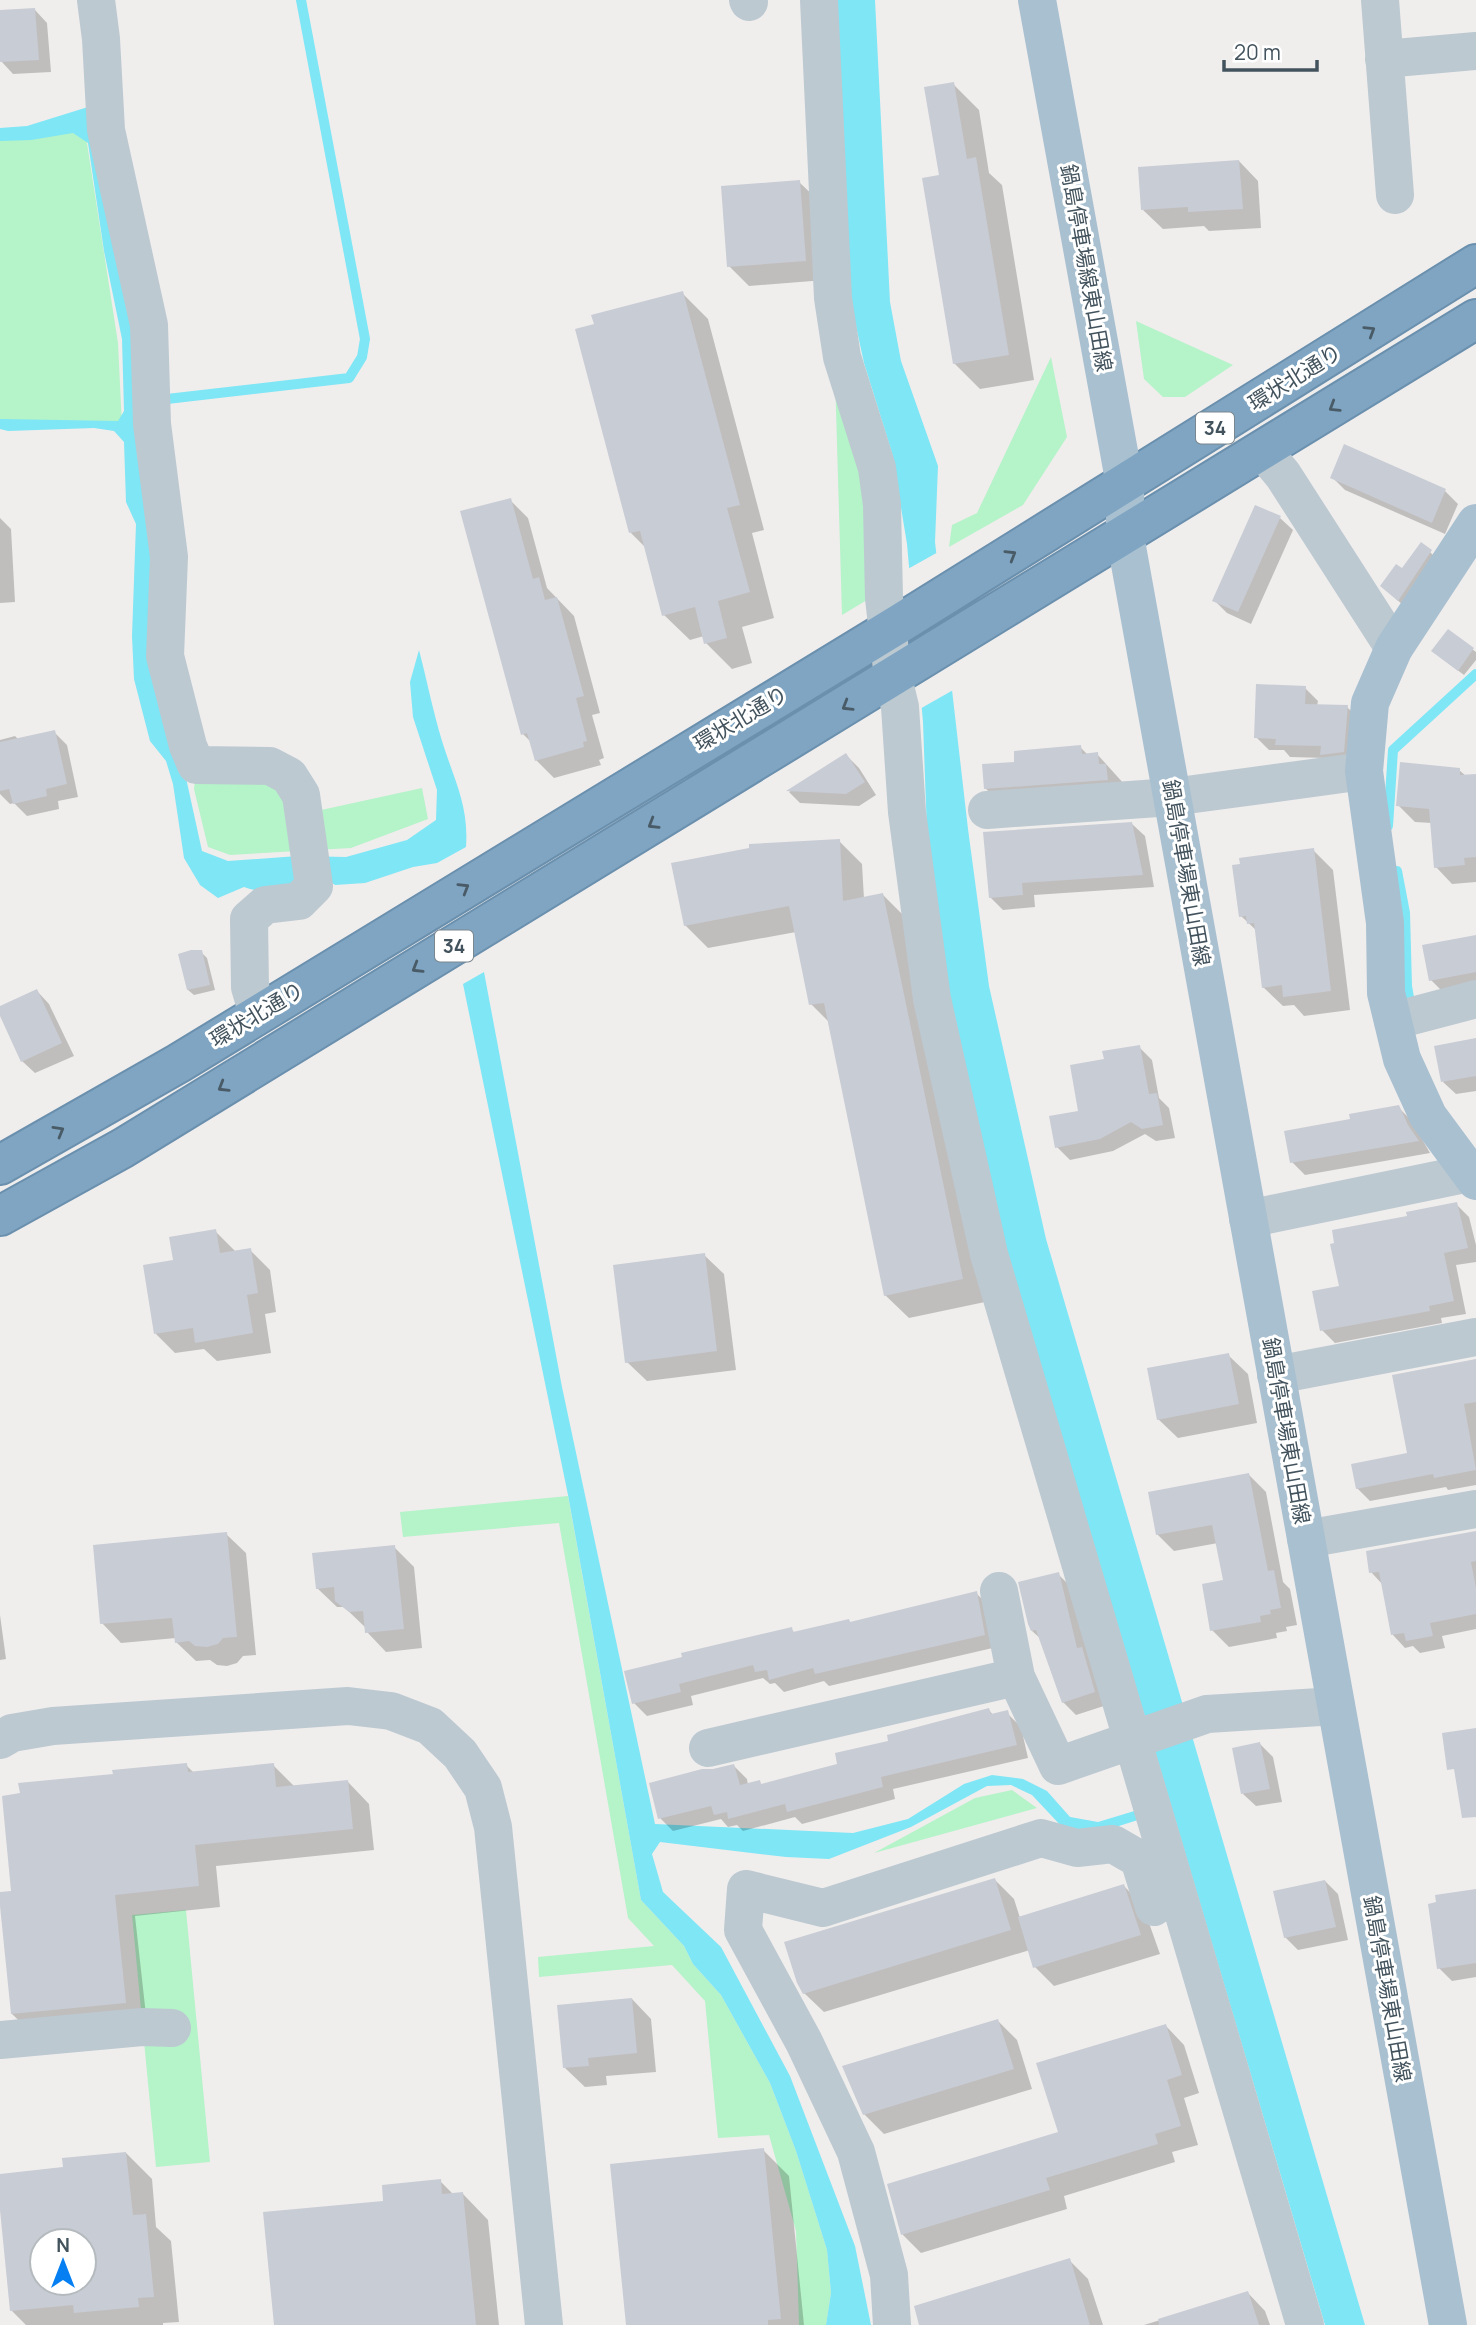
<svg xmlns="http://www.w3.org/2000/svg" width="1476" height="2325" font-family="Manrope,'Noto Sans JP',sans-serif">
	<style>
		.green { fill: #b5f3c9 }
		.water { fill: #7ee6f5 }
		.pier { fill: #f0eded }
		.shadow { fill: #0003; fill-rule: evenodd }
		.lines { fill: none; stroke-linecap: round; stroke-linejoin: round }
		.stream { stroke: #7ee6f5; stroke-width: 10 }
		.building { fill: #c8ccd4; fill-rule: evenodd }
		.highway-casing { stroke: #6a90ae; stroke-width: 42 }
		.minor { stroke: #bcc9d1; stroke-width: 38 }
		.major { stroke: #a9c0d0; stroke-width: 38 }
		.highway { stroke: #7fa5c2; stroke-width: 38 }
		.oneway { stroke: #495b67 }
		.labels { text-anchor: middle; stroke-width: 6; stroke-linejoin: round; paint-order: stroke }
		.shield { fill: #fff; stroke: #7b878e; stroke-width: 2 }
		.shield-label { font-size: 19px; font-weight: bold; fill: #43535d }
		.street-label { font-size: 21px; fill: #43535d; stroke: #fff }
	</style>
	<rect width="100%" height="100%" fill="#f0eded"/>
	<!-- green -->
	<path class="green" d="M84,124L118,343L122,426H0V135Z
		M1136,321L1233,365L1185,397H1163L1144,379Z
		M1051,357L1067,437L1023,505L949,547L952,525L977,513Z
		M835,375L872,487L877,594L842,615Z
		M199,744L219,758L276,757L312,812L422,788L428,819L351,848L230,855L208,847L194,789Z
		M568,1496L641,1900L684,1946L693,1964L721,1995L770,2083L796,2151L827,2250L831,2293L826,2325H799L796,2231L769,2135L718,2138L705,2001L672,1965L539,1977L538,1957L654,1946L628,1918L559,1523L403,1537L400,1512Z
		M1012,1790L1037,1808L874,1853L975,1798Z
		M186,1910L210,2162L156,2167L132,1915Z"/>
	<!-- water -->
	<path class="water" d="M837,0H875L890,302L901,361L938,466L935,542L968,829L989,986L1046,1239L1365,2325H1325L1006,1248L946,988L927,832L923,722L907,544L892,453L864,363L851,303Z
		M88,107L142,342L181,755L202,851L228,861L298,856L346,857L407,840L436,820L437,790L413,717L410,682L419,650C427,681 433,711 442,741C454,780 469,805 466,847L437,863L413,867L365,883L335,885L321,875C297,889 271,897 244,887L218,898L200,885L184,858L173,784L166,761L150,741L134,679L132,636L136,524L126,502L124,442L114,431L94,428L8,431L0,429V419L118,421L124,411L122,339L104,251L88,143L73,133L31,140L0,141V128L27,126Z
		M484,972L562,1387L655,1824L853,1833L908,1819L964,1784L992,1775L1023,1779L1047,1791L1070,1817L1098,1822L1141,1809V1819L1100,1832L1063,1828L1032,1795L1011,1785L987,1786L911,1827L829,1859L786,1857L660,1842L652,1854L663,1892L721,1947L790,2076L855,2246L871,2325H826L831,2293L827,2250L796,2151L770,2083L721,1995L693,1964L684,1946L641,1900L568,1495L463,984Z"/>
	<!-- pier -->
	<path class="pier" d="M940,551L955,689L918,710L906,570Z"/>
	<!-- shadow -->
	<path class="shadow" d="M35,10L47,23L51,72L13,74L1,61L0,12Z
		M953,84L979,110L989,173L1002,185L1034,380L980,389L954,363L941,177Z
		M1239,161L1258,181L1261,228L1209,231L1204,226L1163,229L1143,210Z
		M799,182L819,201L825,280L749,286L729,266Z
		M682,293L708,319L764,530L752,533L774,618L742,627L752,663L732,669L706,643L704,636L690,640L664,615L646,548L631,533Z
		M1345,447L1445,491L1458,504L1445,534L1345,490L1332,477Z
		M510,500L528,518L547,588L574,616L600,713L592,715L604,758L599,760L601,765L554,778L536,760L531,742L523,734Z
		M0,518L11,529L15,602L0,603Z
		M1280,518L1293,530L1251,624L1227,613L1214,600Z
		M1430,552L1443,565L1412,613L1395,598L1402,570Z
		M1448,632L1476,652V660L1464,675L1440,657Z
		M1305,688L1318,701L1317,706L1347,707L1360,720L1356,764L1326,758L1290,757L1284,750H1269L1256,737Z
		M54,732L67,745L78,797L58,801L59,809L27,816L14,803L10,804L0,794V740L15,736L19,740Z
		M1080,747L1088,755L1097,754L1125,785L1005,807L985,788L1016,763Z
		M846,755L859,768L876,795L859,806L800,803L789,792Z
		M1459,770L1466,776H1476V882L1452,884L1436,867L1432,823L1415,822L1398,805Z
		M1132,824L1145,836L1154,887L1034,895L1035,907L1003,910L990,897Z
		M839,841L862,864L864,899L883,895L906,918L985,1302L909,1318L885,1295L830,1023L811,1004L796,932L708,948L685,925Z
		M1313,850L1333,870L1350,1010L1304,1016L1294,1005L1283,1006L1263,987L1257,931L1241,916Z
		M1476,939V987L1444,993L1431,980Z
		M201,952L207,958L215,990L194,995L188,990Z
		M37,991L49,1004L74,1056L35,1073L22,1061L0,1008Z
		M1476,1040V1091L1456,1094L1443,1082Z
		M1139,1047L1152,1060L1159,1098L1169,1108L1175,1138L1156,1141L1145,1134L1113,1151L1070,1160L1057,1147L1081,1112L1106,1060Z
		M1398,1107L1411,1120L1430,1153L1305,1175L1292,1162L1352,1120Z
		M1456,1204L1469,1217L1476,1245V1262L1456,1265L1466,1314L1441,1318L1442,1323L1335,1343L1322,1330L1409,1218Z
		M215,1231L235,1251L250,1250L270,1270L276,1312L265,1314L271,1353L217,1361L204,1349L175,1353L156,1334L175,1262Z
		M704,1255L724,1274L736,1370L647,1381L627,1362Z
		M1228,1355L1248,1374L1257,1423L1178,1438L1158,1419Z
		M1476,1362V1485L1448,1490L1446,1487L1370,1501L1357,1488L1409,1455Z
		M1249,1475L1266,1492L1283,1582L1290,1589L1297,1625L1286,1627L1287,1631L1276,1633L1277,1638L1229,1647L1212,1630L1225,1581L1218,1543L1174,1551L1157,1534Z
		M1476,1533V1629L1442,1636L1445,1648L1420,1653L1413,1646L1405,1648L1393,1635L1383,1585L1371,1572Z
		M226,1534L246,1553L256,1655L243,1656L237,1663L227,1666L217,1665L210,1660L196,1661L176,1642V1638L121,1643L102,1623Z
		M394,1547L414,1567L422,1648L386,1652L367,1632L366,1628L344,1607H337L317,1588Z
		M1058,1574L1071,1587L1107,1705L1076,1715L1063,1702L1041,1639L1032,1631Z
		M976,1593L989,1606L997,1647L829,1686L824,1681L784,1692L775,1683L770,1684L763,1678L691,1696L693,1705L647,1716L634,1703L684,1658L791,1629L796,1634L849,1621L852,1624Z
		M0,1615L6,1659L0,1660Z
		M989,1710L994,1716L1008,1714L1021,1727L1028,1758L893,1789L895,1799L802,1824L795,1817L743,1831L737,1825L728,1827L721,1819L673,1831L660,1818L734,1766L747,1779L748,1785L759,1782L762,1785L840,1765L890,1742Z
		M1260,1744L1273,1757L1282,1802L1256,1806L1243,1794Z
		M186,1765L194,1773L273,1765L295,1787L348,1782L369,1804L374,1850L216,1866L220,1907L135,1916L147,2024L34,2035L12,2014L13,1892L115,1775Z
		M995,1880L1014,1899L1020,1918L1124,1886L1143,1906L1160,1954L1054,1986L1035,1967L1030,1950L824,2012L804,1993Z
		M1325,1881L1338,1894L1348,1940L1298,1950L1285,1937Z
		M1476,1890V1977L1452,1981L1439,1968Z
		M632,1999L651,2019L656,2072L606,2076L607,2085L585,2087L565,2068Z
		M998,2021L1017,2040L1032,2089L884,2134L864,2114Z
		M1166,2026L1184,2045L1199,2093L1184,2098L1198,2145L1172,2152L1175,2162L1064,2196L1067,2209L921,2253L903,2235L889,2185L1060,2133Z
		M763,2150L789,2176L804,2325H628Z
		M126,2153L152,2179L156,2227L171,2241L179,2322L163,2323V2325H26L11,2310L0,2175L65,2169ZM42,2241H84V2283H42Z
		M440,2181L454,2195L463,2194L488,2220L499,2325H276L385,2202Z
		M1069,2260L1088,2279L1103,2325H921Z
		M1248,2293L1265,2311L1270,2325H1144Z"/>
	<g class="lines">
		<!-- stream -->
		<path class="stream" d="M158,402L167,399L349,378L362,357L365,339L301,0
			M1388,826L1393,750L1476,674
			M1397,871L1405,913L1407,986L1411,1009"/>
	</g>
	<!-- building -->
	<path class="building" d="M35,8L39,60L0,62V10Z
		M954,82L967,159L976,157L1009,355L953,364L922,178L939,175L924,87Z
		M1239,160L1243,209L1188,212V207L1141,210L1138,167Z
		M800,180L806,261L727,267L721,186Z
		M683,291L740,505L727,508L750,592L718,601L727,638L704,644L695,607L662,616L640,531L629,533L575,329L594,324L591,315Z
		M1344,444L1446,489L1432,523L1330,478Z
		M511,498L533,579L539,577L545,600L557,597L584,696L576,698L587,741L583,742L584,747L535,761L527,733L521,735L460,511Z
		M1255,505L1281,516L1238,612L1212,601Z
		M1421,542L1432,550L1398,601L1380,586L1396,564L1402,568Z
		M1448,629L1474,648L1458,671L1431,651Z
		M1256,684L1306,686L1305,704L1348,705L1344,752L1320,755L1321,746L1275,745L1276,739L1254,738Z
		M55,730L67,784L46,789L47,796L13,804L9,789L0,791V742Z
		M1081,745L1082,754L1098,752L1099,764H1106L1108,780L984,789L982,764L1014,762V751Z
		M846,753L865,782L846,794L786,791Z
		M1400,762L1460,768V775L1476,774V857L1464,858L1465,865L1434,868L1429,809L1396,806Z
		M1132,822L1143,875L1022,883L1023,895L989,898L983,832Z
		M840,839L843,901L883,893L963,1279L884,1296L824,1003L809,1005L789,906L684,926L671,863L749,848V844Z
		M1314,848L1331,991L1283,997L1282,985L1262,988L1254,923L1247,924L1246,916L1239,917L1232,865L1240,864L1239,858Z
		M1476,935V972L1429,981L1422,945Z
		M191,950H202L210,985L187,990L178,954Z
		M37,989L62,1043L21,1062L0,1016V1006Z
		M1476,1038V1076L1441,1082L1434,1046Z
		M1140,1045L1149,1094L1157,1093L1163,1125L1142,1129L1131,1122L1100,1139L1055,1148L1049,1116L1078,1111L1070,1065L1104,1059L1102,1051Z
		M1399,1105L1408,1125L1419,1141L1290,1163L1284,1131L1350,1119L1349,1114Z
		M1457,1202L1468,1248L1444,1253L1454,1301L1429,1306L1430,1311L1320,1331L1312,1291L1339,1286L1330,1244L1334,1243L1332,1230L1407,1216L1406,1212Z
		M216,1229L220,1253L251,1248L258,1293L247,1295L253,1333L195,1343L193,1328L154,1334L143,1265L173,1260L169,1237Z
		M705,1253L717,1351L625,1363L613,1265Z
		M1229,1353L1239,1404L1157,1420L1147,1368Z
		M1476,1359V1402L1464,1404L1476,1470L1434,1478L1433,1474L1356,1489L1351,1464L1407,1453L1392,1375Z
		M1249,1473L1268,1571L1274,1570L1281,1608L1270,1610L1271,1614L1260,1616L1261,1622L1210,1631L1202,1584L1223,1580L1212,1525L1156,1535L1148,1492Z
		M1476,1531V1561L1471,1562L1476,1588V1614L1430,1623L1433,1636L1406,1641L1404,1633L1391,1635L1379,1572L1369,1573L1366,1551Z
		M227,1532L237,1637L223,1638L218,1644L207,1647L195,1646L189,1641L175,1643L172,1618L100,1624L93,1545Z
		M395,1545L404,1629L365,1633L363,1611L349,1612L335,1601L334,1587L316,1589L312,1553Z
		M1059,1572L1077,1648L1082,1647L1095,1692L1062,1703L1036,1630L1031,1631L1028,1624L1018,1582Z
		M977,1591L985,1635L815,1674L813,1668L769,1680L767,1670L755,1672L753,1665L679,1684L681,1692L632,1704L624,1671L682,1657L681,1653L792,1627L793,1632L849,1619L850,1622Z
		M989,1708L991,1714L1008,1710L1017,1745L881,1777L883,1787L787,1812L785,1804L728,1819L727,1812L714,1815L711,1806L658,1819L649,1783L702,1769H713L734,1764L740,1785L760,1780L761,1784L837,1764L835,1753L888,1741L887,1735Z
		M1476,1728V1817L1462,1818L1454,1769L1447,1770L1442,1733Z
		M1260,1742L1270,1789L1241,1794L1232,1748Z
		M187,1763L188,1772L274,1763L276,1787L348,1780L353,1829L195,1845L199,1886L115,1895L126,2003L11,2014L0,1906V1892L11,1891L2,1796L20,1793L18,1783L113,1774L112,1770Z
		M995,1878L1011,1930L803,1994L797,1983L784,1942Z
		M1325,1880L1336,1927L1284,1938L1273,1891Z
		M1124,1884L1141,1935L1033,1968L1018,1917Z
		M1476,1889V1963L1437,1969L1428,1904L1436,1902L1435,1895Z
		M632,1998L637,2053L588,2058L589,2066L563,2068L557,2005Z
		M998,2019L1014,2069L863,2115L842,2066Z
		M1166,2024L1182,2075L1167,2080L1181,2126L1155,2134L1158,2144L1046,2178L1050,2190L901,2235L887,2184L1058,2132L1036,2063Z
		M764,2148L781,2319L768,2320V2325H626L610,2164Z
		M126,2152L133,2215L146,2214L154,2297L138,2298L139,2307L74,2313L73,2305L10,2311L0,2210V2174L63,2167L62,2158ZM42,2241H84V2283H42Z
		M441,2179L442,2194L463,2192L476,2325H274L263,2212L383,2201L382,2185Z
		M1070,2258L1090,2325H919L914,2306Z
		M1248,2291L1259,2325H1159L1158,2319Z"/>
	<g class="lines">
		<defs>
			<path id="highway" d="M0,1165L179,1063L902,622L1476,264
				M0,1216L123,1148L1476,319"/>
		</defs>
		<!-- highway casing -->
		<use href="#highway" class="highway-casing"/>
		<!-- minor -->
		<path class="minor" d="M96,0L101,39L106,130L149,325L152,424L169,557L165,656L188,746L196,765L270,766L289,776L301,795L314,886L299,901L265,905L249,919L250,987L258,1014
			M748,0L749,2
			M819,0L833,298L842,357L877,468L882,505L884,598L893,678L900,707L907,812L932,999L989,1254L1305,2325
			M1380,0L1395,195
			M1384,59L1476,51
			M1263,451L1283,475L1394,648
			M987,810L1172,797L1364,771
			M1393,1021L1476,999
			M1248,1219L1470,1173
			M1276,1375L1476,1337
			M1306,1539L1476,1509
			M1016,1677L1058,1766L1207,1714L1336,1706
			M0,1740L12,1733L53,1726L348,1706L391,1711L430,1726L460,1754L483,1788L493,1827L544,2325
			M708,1748L1016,1677L999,1591
			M0,2040L142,2027L172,2028
			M892,2325L889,2275L856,2152L804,2042L743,1930L746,1889L823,1908L1041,1838L1077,1848L1113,1844L1139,1859L1154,1907"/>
		<!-- major -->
		<path class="major" d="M1037,0L1125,485V536L1448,2325
			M1476,523L1394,648L1370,703L1364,771L1385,923L1386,993L1402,1059L1428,1116L1476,1181"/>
		<!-- highway -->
		<use href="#highway" class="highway"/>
	</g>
	<!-- one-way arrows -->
	<defs><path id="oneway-chevron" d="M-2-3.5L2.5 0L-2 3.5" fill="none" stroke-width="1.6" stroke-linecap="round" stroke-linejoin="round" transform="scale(1.75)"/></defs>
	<g class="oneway">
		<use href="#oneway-chevron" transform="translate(1370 331) rotate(-32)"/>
		<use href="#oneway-chevron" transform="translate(1334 407) rotate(148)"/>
		<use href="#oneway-chevron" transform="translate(1011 555) rotate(-31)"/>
		<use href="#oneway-chevron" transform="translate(847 706) rotate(149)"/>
		<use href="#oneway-chevron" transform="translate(653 824) rotate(149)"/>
		<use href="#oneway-chevron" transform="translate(464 888) rotate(-31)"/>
		<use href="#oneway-chevron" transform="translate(417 968) rotate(149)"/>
		<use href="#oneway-chevron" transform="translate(223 1087) rotate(149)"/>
		<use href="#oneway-chevron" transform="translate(59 1131) rotate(-30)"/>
	</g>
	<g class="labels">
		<!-- shield labels -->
		<g class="shield">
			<rect x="1196" y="412.5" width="38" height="31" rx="5"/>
			<rect x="435" y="930.5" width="38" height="31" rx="5"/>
		</g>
		<g class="shield-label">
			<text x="1215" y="435">34</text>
			<text x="454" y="953">34</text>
		</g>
		<!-- street labels -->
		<g class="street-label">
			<text transform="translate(1086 268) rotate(80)" y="7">鍋島停車場線東山田線</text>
			<text transform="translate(1295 378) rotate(-32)" y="7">環状北通り</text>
			<text transform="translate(741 719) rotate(-31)" y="7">環状北通り</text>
			<text transform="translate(1186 873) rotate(80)" y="7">鍋島停車場東山田線</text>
			<text transform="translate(257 1015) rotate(-31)" y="7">環状北通り</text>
			<text transform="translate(1286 1431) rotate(80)" y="7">鍋島停車場東山田線</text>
			<text transform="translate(1387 1989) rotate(80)" y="7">鍋島停車場東山田線</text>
		</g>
	</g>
	<!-- north arrow -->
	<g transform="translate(63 2262)"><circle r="33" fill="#ffffff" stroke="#b4babe" stroke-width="2"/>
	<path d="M0-5L12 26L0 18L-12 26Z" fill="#057ff2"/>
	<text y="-10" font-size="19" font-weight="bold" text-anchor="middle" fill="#43535d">N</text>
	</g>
	<!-- scale -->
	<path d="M1224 60v10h93v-10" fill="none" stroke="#43535d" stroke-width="3.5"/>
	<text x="1234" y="60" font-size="21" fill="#43535d" stroke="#ffffff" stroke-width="5" paint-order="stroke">20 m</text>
</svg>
